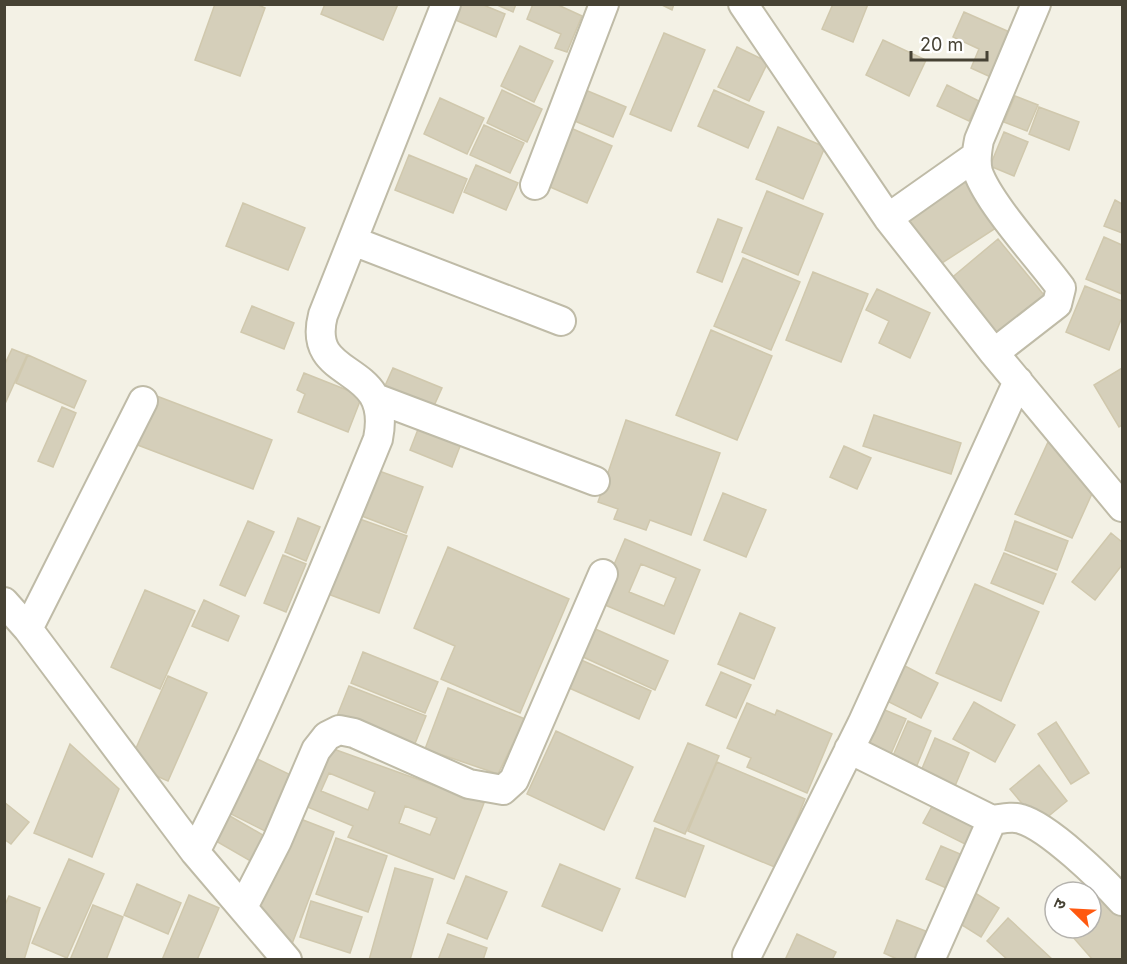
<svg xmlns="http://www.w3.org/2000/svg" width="1127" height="964" font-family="Inter,'Noto Sans Devanagari',sans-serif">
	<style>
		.building { fill: #d5cfba; stroke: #d0c8ad; stroke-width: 1.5; fill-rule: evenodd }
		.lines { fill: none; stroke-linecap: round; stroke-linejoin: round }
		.minor-casing { stroke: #bfbba7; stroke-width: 32 }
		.minor { stroke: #fff; stroke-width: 28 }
	</style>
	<rect width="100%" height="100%" fill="#f3f1e5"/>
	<!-- building -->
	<path class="building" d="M215,4H256L265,8L240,76L195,60Z
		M325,4H398L383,40L321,14Z
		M451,4H481L505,14L496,37L446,16Z
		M495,4H516L513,12Z
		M533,4H556L582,16L567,52L555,48L561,34L527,19Z
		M660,4H674L672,10Z
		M833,4H868L853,42L822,29Z
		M964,12L1014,34L995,79L971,68L979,49L953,37Z
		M664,33L705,50L671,131L630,114Z
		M883,40L926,60L909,96L866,75Z
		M520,46L553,61L534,102L501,86Z
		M737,47L768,62L749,101L718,87Z
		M947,85L979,101L969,121L937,106Z
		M583,89L626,107L613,137L570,119Z
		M502,90L542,109L527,142L487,123Z
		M714,90L764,112L748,148L698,126Z
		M1015,96L1038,105L1027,131L1004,122Z
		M440,98L484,118L467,154L424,134Z
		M1039,107L1079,122L1069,150L1029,134Z
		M484,125L524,143L510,173L470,155Z
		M566,126L612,146L587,203L541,183Z
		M778,127L825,147L803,199L756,179Z
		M1004,132L1028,142L1014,176L990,166Z
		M409,155L467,179L453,213L395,190Z
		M476,165L518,183L506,210L464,192Z
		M968,174L1002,224L939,265L906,216Z
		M767,191L823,214L798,275L742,252Z
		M1115,200L1122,204V233L1104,226Z
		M243,203L305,228L288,270L226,246Z
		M718,219L742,228L722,282L697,272Z
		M1104,237L1122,245V294L1086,279Z
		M998,239L1048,300L992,346L943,285Z
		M743,258L800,282L771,350L714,326Z
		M813,272L868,294L841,362L786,340Z
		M1085,286L1122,301V317L1109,350L1066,332Z
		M877,289L930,313L910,358L879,343L889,321L866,310Z
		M252,306L294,323L284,349L241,332Z
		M711,330L772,356L737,440L676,415Z
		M12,349L27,355L4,406V366Z
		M28,355L86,381L74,408L16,383Z
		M393,368L442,388L433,408L384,388Z
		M1122,368V425L1119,427L1094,385Z
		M304,373L362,396L348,432L298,412L305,394L297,390Z
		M154,395L272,440L253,489L135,444Z
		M62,407L76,413L53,467L38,461Z
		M874,415L961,443L951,474L863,446Z
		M422,419L464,436L452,467L410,450Z
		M626,420L720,453L691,535L650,520L646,530L614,519L618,509L598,502Z
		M1048,442L1095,487L1072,538L1015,514Z
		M844,446L871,458L857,489L830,477Z
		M371,468L423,487L406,533L354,513Z
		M723,493L766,510L746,557L704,540Z
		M298,518L320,527L306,561L285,552Z
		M357,518L407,536L379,613L328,594Z
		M248,521L274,532L245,596L220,585Z
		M1015,521L1068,541L1057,570L1005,550Z
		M1111,533L1122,542V565L1095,600L1072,582Z
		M625,539L700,570L674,634L598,602ZM641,564L676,578L664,606L629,592Z
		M448,547L569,599L520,713L441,679L455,646L414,628Z
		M1004,553L1056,574L1043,604L991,583Z
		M283,555L306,564L286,612L264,603Z
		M975,584L1039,612L1001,701L936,673Z
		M145,590L195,611L160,689L111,667Z
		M204,600L239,616L228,641L192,626Z
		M740,613L775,628L754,679L718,664Z
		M593,628L668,661L655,690L581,656Z
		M363,652L438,682L425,713L351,683Z
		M579,659L651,691L639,719L567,687Z
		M903,665L938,683L921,718L885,700Z
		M721,672L751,685L736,718L706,705Z
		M168,676L207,693L168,781L129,764Z
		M349,686L426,716L412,751L335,721Z
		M448,688L525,719L498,774L425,749Z
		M974,702L1015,725L995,762L953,739Z
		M747,703L775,715L777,710L832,734L807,793L747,767L751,758L727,748Z
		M873,705L906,719L890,756L857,742Z
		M908,721L931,731L913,775L889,765Z
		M1056,722L1089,773L1071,784L1038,734Z
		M556,731L633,767L604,830L527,794Z
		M935,738L969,753L952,793L918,778Z
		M688,743L719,756L685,834L654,821Z
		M70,744L119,789L92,857L34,833Z
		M328,747L484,803L454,879L348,837L353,826L298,803ZM329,773L375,792L368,810L321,791ZM405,806L437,818L430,835L399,823Z
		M251,756L295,777L269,833L225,811Z
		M717,762L805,799L777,868L688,831Z
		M1039,765L1067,801L1039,824L1010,789Z
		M935,801L982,823L971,847L923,823Z
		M4,802L29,822L11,844L4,839Z
		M223,812L268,838L254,863L209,837Z
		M298,818L334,832L289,952L254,908Z
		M655,828L704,846L685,897L636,878Z
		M336,838L387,856L368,912L316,894Z
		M941,846L967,857L953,891L926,879Z
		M69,859L104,874L67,958L32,943Z
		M560,864L620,889L602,931L542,906Z
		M395,868L433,879L410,960H369Z
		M466,876L507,892L487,939L447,923Z
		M137,884L181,903L168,934L124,915Z
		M1098,890L1122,918V960H1093L1065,928H1091V896Z
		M972,891L999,908L981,937L954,920Z
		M189,895L219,908L197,960H162Z
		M9,896L40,908L24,960L4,958V907Z
		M311,901L362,917L350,953L300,937Z
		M93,905L123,917L106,960H70Z
		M1008,918L1053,960H1008L987,941Z
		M897,920L928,932L917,960H899L884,953Z
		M448,934L487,948L483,960H438Z
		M797,934L836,952L832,960H785Z"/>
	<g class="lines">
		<defs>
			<path id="minor" d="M743,4L888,218L994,353L1122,507
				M535,185L604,4
				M888,218L976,156
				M353,241L561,321
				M994,353L1057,304L1061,288C1040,259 989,204 978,172C975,161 977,151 979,140L1036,4
				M378,399L595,481
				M4,602L28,629L195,852L287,960
				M28,629L143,401
				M849,749L992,820L930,960
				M992,820C1001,819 1012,816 1021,819C1049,827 1102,879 1122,901
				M195,852C264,718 321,578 378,439C394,359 305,384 323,315L446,4
				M243,907L277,841L316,750L327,736L339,730L354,733L469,784L503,790L514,780L603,574
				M747,955L862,724L1018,381"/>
		</defs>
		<!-- minor casing -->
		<use href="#minor" class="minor-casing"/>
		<!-- minor -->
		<use href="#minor" class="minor"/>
	</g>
	<!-- border -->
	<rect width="1127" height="964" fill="none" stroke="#464234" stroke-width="12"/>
	<!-- north arrow -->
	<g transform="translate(1073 910) rotate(294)"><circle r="28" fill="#ffffff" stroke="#b5b3ae" stroke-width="1.5"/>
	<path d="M0-4.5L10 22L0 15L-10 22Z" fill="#ff5910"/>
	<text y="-9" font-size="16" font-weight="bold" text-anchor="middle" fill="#464234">उ</text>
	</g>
	<!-- scale -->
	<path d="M911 51v9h76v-9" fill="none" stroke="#464234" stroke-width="3"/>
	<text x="920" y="51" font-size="18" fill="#464234" stroke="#ffffff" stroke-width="4.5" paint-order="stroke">20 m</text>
</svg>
